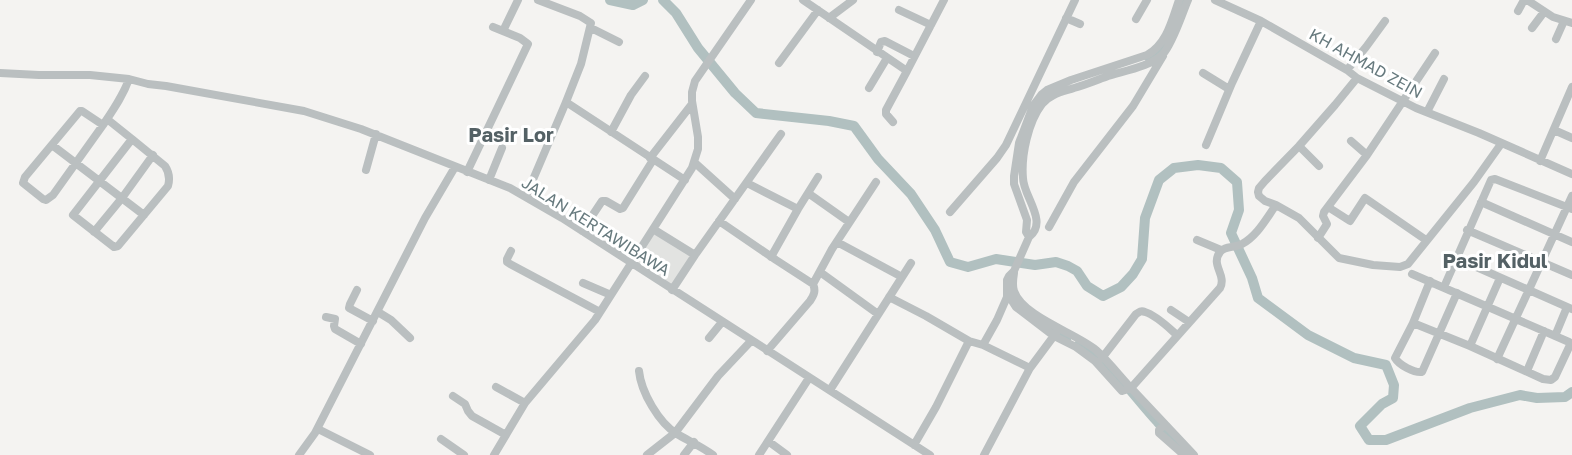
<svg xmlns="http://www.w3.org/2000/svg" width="1572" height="455" font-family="'Golos Text',sans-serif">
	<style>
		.built { fill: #e2e3e1 }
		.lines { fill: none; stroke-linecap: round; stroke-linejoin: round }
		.canal { stroke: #b1c0c0; stroke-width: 6 }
		.river { stroke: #b1c0c0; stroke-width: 10 }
		.minor { stroke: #babfc0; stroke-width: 8 }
		.labels { text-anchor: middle; stroke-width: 6; stroke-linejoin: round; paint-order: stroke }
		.street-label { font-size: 16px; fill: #677a7e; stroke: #fff }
		.quarter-label { font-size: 20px; font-weight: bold; fill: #546165; stroke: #fff }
	</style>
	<rect width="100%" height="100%" fill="#f4f3f1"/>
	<!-- built -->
	<path class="built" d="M654,227L696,252L672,286L632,259Z"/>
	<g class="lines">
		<!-- canal -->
		<path class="canal" d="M1177,16L1184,0
			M1147,58L1160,50L1166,42
			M1044,323L1068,339
			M1077,344C1108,361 1132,397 1156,423C1165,434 1176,443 1186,452"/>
		<!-- river -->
		<path class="river" d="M610,0L633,5L643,0
			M663,0L676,13L698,48L735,93L756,113L829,121L854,126L878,159L911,194L935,230L950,262L968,267L996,259L1035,265L1056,262L1068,266L1077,271L1087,286L1103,296L1121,287L1133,274L1142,259L1145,218L1159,180L1174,168L1198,165L1221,168L1237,182L1239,210L1231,233L1252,278L1258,298L1308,335L1354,358L1386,365L1394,385L1393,398L1382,404L1360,426L1369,440H1386L1470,408L1520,395L1537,398L1565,397L1572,392"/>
		<!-- minor -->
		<path class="minor" d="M803,0L907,71L944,0
			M1215,0L1261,21L1347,70L1357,78L1416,108L1479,133L1572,174
			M1527,0L1553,17L1572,23
			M899,10L931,25
			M1518,11L1524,0
			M829,18L853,0
			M1066,18L1080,24
			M1136,19L1147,0
			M591,28L619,42
			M1532,28L1544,12
			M503,31L518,0
			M1556,39L1564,21
			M877,52L881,42L885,41L914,56
			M779,63L818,10
			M1347,70L1366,47L1385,21
			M0,73L39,75H90L129,79L148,84L166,86L304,111L361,129L510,188L562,218L930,455
			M1203,73L1229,89
			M1357,78L1335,105L1299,146L1265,181L1259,188L1258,192L1259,196L1265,201L1276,205L1299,218L1339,258L1373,265L1400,267L1408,264L1474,182L1501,144
			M869,88L887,58
			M566,102L685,180
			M1427,112L1444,79
			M107,119L132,139L73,215L114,247L118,246L168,186C170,179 169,172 165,166L132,139
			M893,122L886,114V110L907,71
			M103,125L82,111H80L25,177L23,183L43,199L46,200L53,195L103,125C113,110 123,96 129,79
			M1554,130L1572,138
			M611,132L631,95L645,76
			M1351,141L1367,155L1435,53
			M52,145L144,215
			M1206,145L1232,83L1261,21
			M1299,146L1319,166
			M650,158L692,104
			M1540,161L1572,87
			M694,162L735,199
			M366,170L376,134
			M467,172L528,44L520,38L493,27
			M489,180L502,148
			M747,183L798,209L818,177
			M808,193L849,222
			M526,196L566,102L581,64L591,23L580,16L538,0
			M1481,202L1572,242
			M1328,207L1350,221L1365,198L1426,240
			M950,212L997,158L1006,145L1075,0
			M719,221L776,260L813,284C816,291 814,295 810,301L767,351
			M1049,227L1074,182L1133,106L1163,56
			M653,229L695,255
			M1467,230L1572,275
			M582,231L602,201H606L620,209L623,208L653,160
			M94,232L122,198L153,155
			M1029,237C1049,222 1023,196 1023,178C1021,156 1028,122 1042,104C1050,94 1062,92 1074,88C1085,85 1097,80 1108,76C1124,71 1152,66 1163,54C1173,43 1182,14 1188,0
			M1318,238L1327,224L1323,216L1324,212L1367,155
			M1197,240L1221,250
			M837,242L902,277
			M511,251L507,259V262L510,264L600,312
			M771,257L798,209
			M1456,258L1572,309
			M820,272L878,314
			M1412,274L1569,342L1570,345L1555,377L1551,380L1543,379L1470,346L1413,323
			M1430,281L1413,323L1395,358C1399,365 1414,373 1422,372L1457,293
			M583,283L611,295
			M813,284L832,249L876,182
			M1444,287L1491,180L1495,179L1572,209
			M357,290L350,304L349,308L373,321
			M672,290L695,255L781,134
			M1009,296L1016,307L1054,336L1076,347L1095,361L1122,391L1131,388C1119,375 1108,361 1096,350C1076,333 1023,317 1014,291C1012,285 1013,279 1014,273
			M889,297L926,316L969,341
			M1007,297V280L1009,276L1014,271L1029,237L1026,232L1027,220L1014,184V176L1019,143L1033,106L1042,94L1047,90L1071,80L1147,55C1167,44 1172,20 1179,0
			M1171,310L1189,322
			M378,312L391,320L410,338
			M326,317L335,319L334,326L335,329L361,344
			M1555,336L1567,307
			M709,338L722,322
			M983,345L1030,368
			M1470,346L1500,278
			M1102,358L1136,314C1140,312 1140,310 1145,312C1156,315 1169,328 1177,335
			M1497,359L1572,196
			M639,371C641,392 659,423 677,434C689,441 702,447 713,455
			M1527,371L1544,331
			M496,387L525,403
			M830,390L911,263
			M453,396L465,404L468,411L472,416L506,435
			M1165,424L1159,430V433L1184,455
			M318,429L370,455
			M441,439L464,455
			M768,441L787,455
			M914,445L936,407L969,341L983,345L997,320L1007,297L1011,296
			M299,455L315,433L425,218L455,167
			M494,455L525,403L595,320L692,168L698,149V137L692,101V92L695,81L751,0
			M647,455L675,433L718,376L751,341
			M684,455L694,442
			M759,455L809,378
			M984,455L1030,368L1056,333
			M1194,455L1131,388L1220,288C1227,275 1210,265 1220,252C1224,246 1235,248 1242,244C1257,236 1266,219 1276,205"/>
	</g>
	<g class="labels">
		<!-- street labels -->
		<g class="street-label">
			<text transform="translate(1366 63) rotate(29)" y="6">KH AHMAD ZEIN</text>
			<text transform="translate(596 226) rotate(32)" y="6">JALAN KERTAWIBAWA</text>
		</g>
		<!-- quarter labels -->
		<g class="quarter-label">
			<text x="511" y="142">Pasir Lor</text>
			<text x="1495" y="268">Pasir Kidul</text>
		</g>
	</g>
</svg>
